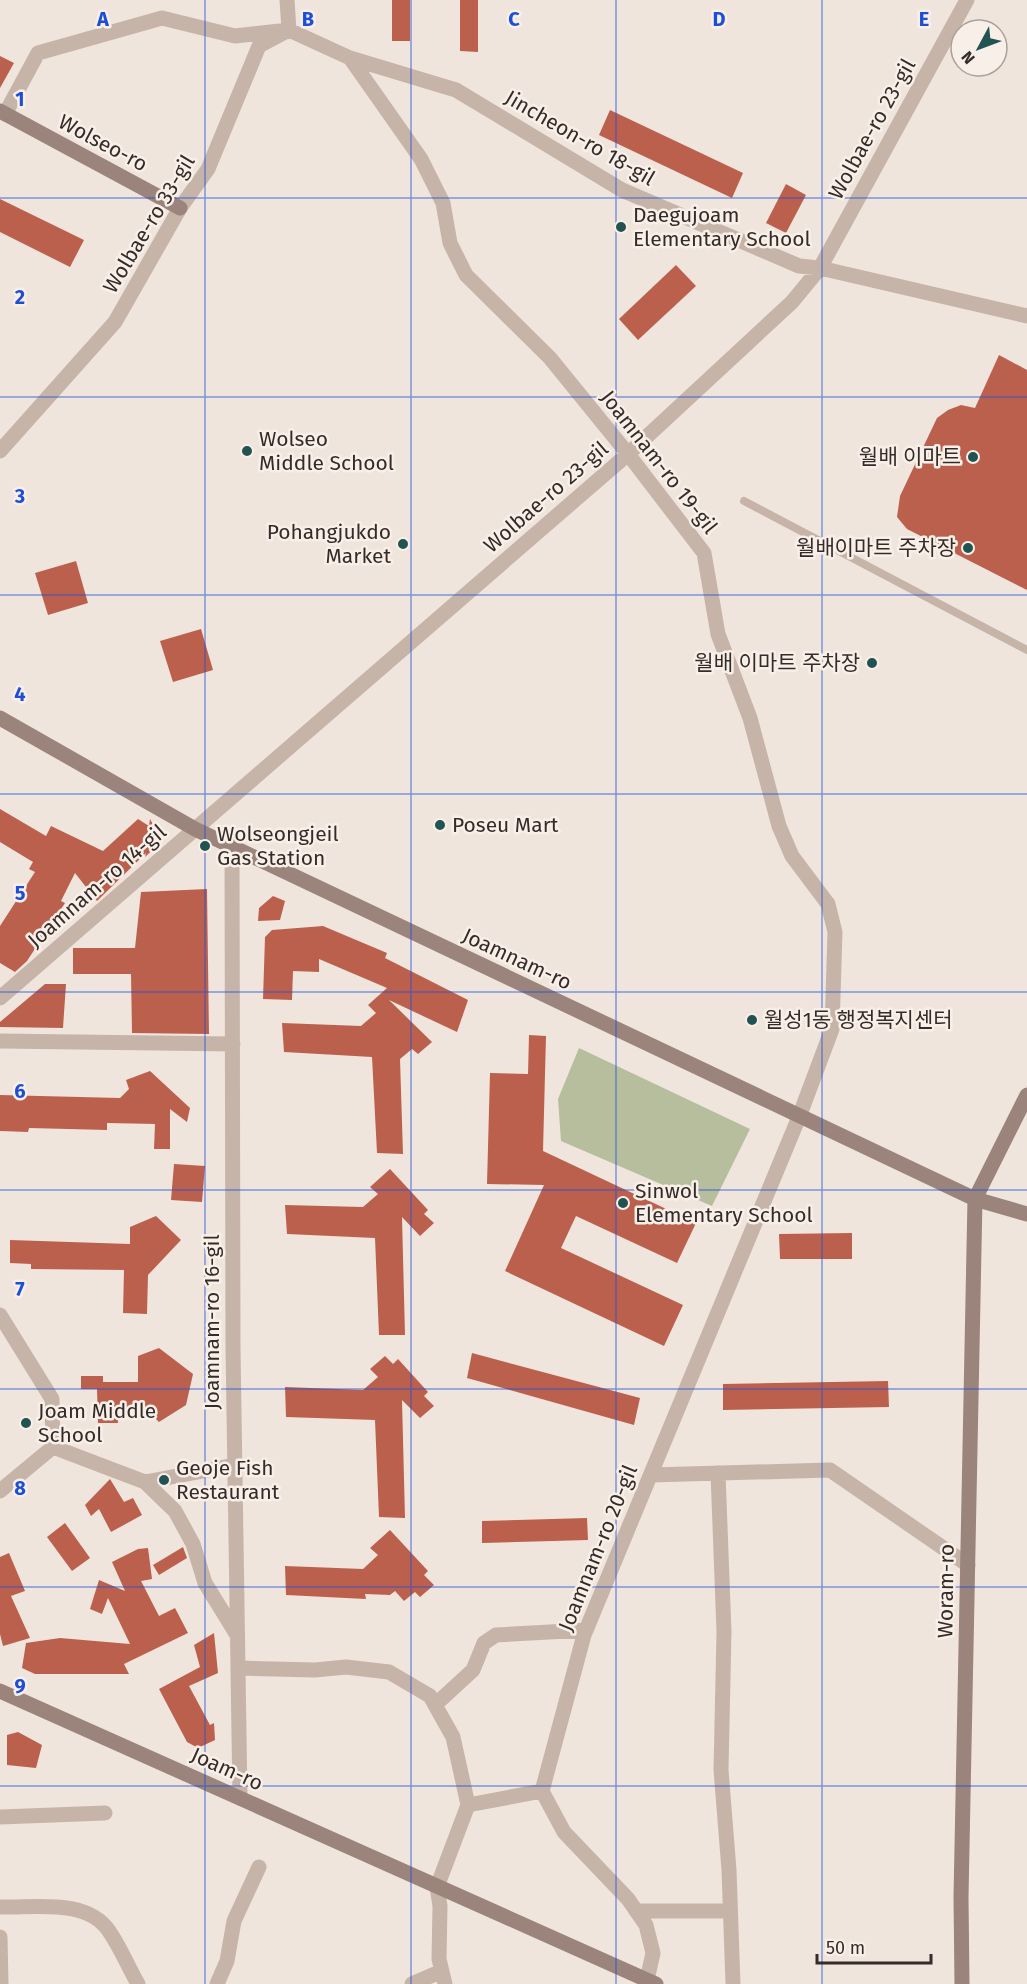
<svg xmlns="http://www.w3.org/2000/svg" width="1027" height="1984" font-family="'Fira Sans','Noto Sans KR',sans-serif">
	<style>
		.green { fill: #b6be9e }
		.building { fill: #bc604e }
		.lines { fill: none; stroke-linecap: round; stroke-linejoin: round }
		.lane { stroke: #c7b4a9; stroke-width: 8 }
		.street { stroke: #c7b4a9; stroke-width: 15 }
		.secondary { stroke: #9a847b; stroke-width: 15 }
		.grid { fill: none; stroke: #1d4ed8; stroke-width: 1.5; stroke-opacity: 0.55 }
		.poi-dot { fill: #215352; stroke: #f8f0e8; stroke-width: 2 }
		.labels { text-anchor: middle; stroke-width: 5; stroke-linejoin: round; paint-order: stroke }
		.street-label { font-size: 21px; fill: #352b28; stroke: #f8f0e8 }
		.poi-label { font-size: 21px; fill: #352b28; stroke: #f8f0e8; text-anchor: start }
		.grid-label { font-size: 20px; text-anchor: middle; font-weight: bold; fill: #1d4ed8; stroke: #f8f0e8; stroke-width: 5; stroke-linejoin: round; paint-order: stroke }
	</style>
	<rect width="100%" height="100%" fill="#f0e5dc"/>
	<!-- green -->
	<path class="green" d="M579,1048L750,1129L712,1206L561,1141L558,1099Z"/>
	<!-- building -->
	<path class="building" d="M392,0H410V41H392Z
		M460,0H478V52L460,51Z
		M0,56L14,63L0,88Z
		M610,110L743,173L732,198L599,135Z
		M786,184L806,195L786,233L766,223Z
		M0,199L84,240L70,267L0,232Z
		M676,265L696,286L638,340L619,319Z
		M999,355L1027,370V590L907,529L897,517L900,496L937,418L948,410L961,405L975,408Z
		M76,561L88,603L48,615L35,573Z
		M201,629L213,670L173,682L160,641Z
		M0,809L46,836L51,826L103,851L138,819L149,826L150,819L162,841L145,857L146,853L97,901L75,873L61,901L65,903L27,961L15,972L0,963V926L35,872L29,869L33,862L0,842Z
		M207,889L209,1034L132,1033L131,974H73V948H135L141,892Z
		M273,896L285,901L280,920L258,921L259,908Z
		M323,926L387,953L385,958L468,1000L457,1032L389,1000L432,1042L418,1054L412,1049L400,1059L403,1154L377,1153L372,1057L284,1052L282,1023L361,1026L376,1013L368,1005L387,988L319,959V972L293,971L292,1000L263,999L265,937L272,930Z
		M45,984H66L63,1028L0,1027V1022Z
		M529,1035L546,1036L543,1151L696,1223L677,1263L576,1216L561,1248L683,1305L664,1346L505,1271L544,1185L487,1184L490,1073L528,1074Z
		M150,1071L190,1108L187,1122L170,1109V1149H154L155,1124L107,1123V1130L29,1128L28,1132L0,1131V1095L120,1098L129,1089L126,1080Z
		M174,1164L205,1166L202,1202L171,1200Z
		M390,1169L428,1210L424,1214L434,1223L420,1236L402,1217L405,1335H379L375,1238L287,1234L285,1205L363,1207L378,1194L370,1187Z
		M156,1216L181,1240L148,1275L147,1314L123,1313L124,1270L31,1269V1264L10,1263V1240L130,1244V1227Z
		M852,1233V1259H780L779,1234Z
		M159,1348L193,1374L186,1405L159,1422L146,1409L117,1410L118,1423H98L97,1389H81V1376H103V1382H138V1356Z
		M472,1353L640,1398L634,1425L467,1378Z
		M385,1356L393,1364L398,1359L428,1392L424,1396L434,1406L420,1418L402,1400L405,1518L379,1517L375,1420L286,1417L285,1387L363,1390L378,1377L370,1369Z
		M888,1381L889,1407L723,1410V1384Z
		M110,1479L124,1502L133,1498L142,1515L111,1532L99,1509L91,1516L85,1505Z
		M587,1518L588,1540L482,1543V1521Z
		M65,1523L90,1558L72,1571L47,1537Z
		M390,1530L428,1571L424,1575L434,1585L420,1597L415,1592L404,1601L395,1591L390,1595L365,1594L366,1599L286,1595L285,1566L363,1569L378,1555L370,1548Z
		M183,1547L187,1558L159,1575L153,1565Z
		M148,1548L152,1579L141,1581L159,1616L175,1608L188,1633L124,1664L129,1674H35L22,1668L26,1643L60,1638L130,1644L108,1598L102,1614L90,1609L99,1580L125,1591L112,1562L138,1549Z
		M9,1553L25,1591L11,1596L30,1638L3,1646L0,1634V1557Z
		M214,1633L218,1673L189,1686L210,1725L214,1723L215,1740L198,1748L187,1742L159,1689L200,1667L194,1645Z
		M18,1732L42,1745L36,1768L7,1765V1735Z"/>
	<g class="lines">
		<!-- lane -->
		<path class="lane" d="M744,501L1027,650"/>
		<!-- street -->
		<path class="street" d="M350,58L421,159L443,203L450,243L466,275L550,358L628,454L704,553L718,634L750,718L779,826L792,856L828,904L835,932L832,1029L799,1117L584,1635L542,1791L564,1832L628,1899L646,1925L653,1953L647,1980
			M5,114L38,53L162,18L235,36L289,30L350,58L456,90L622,190L799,266L820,268L1027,316
			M0,451L115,322L180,208L208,169L259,46L289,30L287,0
			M232,847L233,1347L240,1798
			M0,998L628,454L792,302L820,268L967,0
			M0,1041L233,1044
			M0,1315L52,1399L53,1447L145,1482L175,1511L193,1544L205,1583L237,1635
			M718,1473L724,1632L721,1770L729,1870L733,1984
			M651,1475L830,1470L968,1565
			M145,1482L235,1465
			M0,1491L53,1447
			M238,1668L315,1670L346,1667L389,1672L430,1696L453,1737L468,1805L437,1887L440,1906L439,1959L445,1984
			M435,1705L473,1670L484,1643L496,1635L586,1630
			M468,1805L542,1791
			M0,1817L105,1813
			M0,1907C34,1908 87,1898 109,1931C120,1947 128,1966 138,1984
			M636,1911H729
			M0,1937L1,1984
			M217,1984L227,1961L234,1921L259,1867
			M412,1984L442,1971"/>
		<!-- secondary -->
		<path class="secondary" d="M0,111L180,208
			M0,718L195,829L975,1199L1027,1214
			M0,1691L656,1984
			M962,1984L961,1897L975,1199L1027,1095"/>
	</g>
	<!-- grid -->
	<path class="grid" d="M205,0V1984M411,0V1984M616,0V1984M822,0V1984M0,198H1027M0,397H1027M0,595H1027M0,794H1027M0,992H1027M0,1190H1027M0,1389H1027M0,1587H1027M0,1786H1027"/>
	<!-- markers -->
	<g class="poi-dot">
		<circle cx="621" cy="227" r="6"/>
		<circle cx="247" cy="451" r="6"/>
		<circle cx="973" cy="457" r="6"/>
		<circle cx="403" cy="544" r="6"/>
		<circle cx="968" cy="548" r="6"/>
		<circle cx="872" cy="663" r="6"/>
		<circle cx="440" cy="825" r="6"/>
		<circle cx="205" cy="846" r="6"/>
		<circle cx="752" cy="1020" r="6"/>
		<circle cx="623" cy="1203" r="6"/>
		<circle cx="26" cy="1423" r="6"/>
		<circle cx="164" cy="1480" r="6"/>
	</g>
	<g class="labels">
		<!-- street labels -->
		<g class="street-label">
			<text transform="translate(872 129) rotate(-61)" y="7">Wolbae-ro 23-gil</text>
			<text transform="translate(580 138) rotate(30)" y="7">Jincheon-ro 18-gil</text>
			<text transform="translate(103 143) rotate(28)" y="7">Wolseo-ro</text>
			<text transform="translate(149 224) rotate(-59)" y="7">Wolbae-ro 33-gil</text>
			<text transform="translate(659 462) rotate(52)" y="7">Joamnam-ro 19-gil</text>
			<text transform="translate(546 497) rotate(-41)" y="7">Wolbae-ro 23-gil</text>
			<text transform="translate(97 886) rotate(-41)" y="7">Joamnam-ro 14-gil</text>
			<text transform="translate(517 959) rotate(25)" y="7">Joamnam-ro</text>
			<text transform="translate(212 1322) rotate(-90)" y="7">Joamnam-ro 16-gil</text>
			<text transform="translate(598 1548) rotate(-68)" y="7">Joamnam-ro 20-gil</text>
			<text transform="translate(946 1591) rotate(-89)" y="7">Woram-ro</text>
			<text transform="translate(227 1769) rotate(24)" y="7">Joam-ro</text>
		</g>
		<!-- poi labels -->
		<g class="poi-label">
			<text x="633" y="222">Daegujoam<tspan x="633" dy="24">Elementary School</tspan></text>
			<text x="259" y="446">Wolseo<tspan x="259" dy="24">Middle School</tspan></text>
			<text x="961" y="464" text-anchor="end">월배 이마트</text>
			<text x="391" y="539" text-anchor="end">Pohangjukdo<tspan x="391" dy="24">Market</tspan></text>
			<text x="956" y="555" text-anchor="end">월배이마트 주차장</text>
			<text x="860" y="670" text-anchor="end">월배 이마트 주차장</text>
			<text x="452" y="832">Poseu Mart</text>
			<text x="217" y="841">Wolseongjeil<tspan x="217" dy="24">Gas Station</tspan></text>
			<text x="764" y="1027">월성1동 행정복지센터</text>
			<text x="635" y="1198">Sinwol<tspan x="635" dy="24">Elementary School</tspan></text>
			<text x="38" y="1418">Joam Middle<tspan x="38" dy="24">School</tspan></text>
			<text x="176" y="1475">Geoje Fish<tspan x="176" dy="24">Restaurant</tspan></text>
		</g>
	</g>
	<g class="grid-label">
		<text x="103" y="26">A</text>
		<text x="308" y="26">B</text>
		<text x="514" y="26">C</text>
		<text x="719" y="26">D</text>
		<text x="924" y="26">E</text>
		<text x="20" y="106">1</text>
		<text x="20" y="304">2</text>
		<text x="20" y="503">3</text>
		<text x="20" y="701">4</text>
		<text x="20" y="900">5</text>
		<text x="20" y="1098">6</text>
		<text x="20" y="1296">7</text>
		<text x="20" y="1495">8</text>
		<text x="20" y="1693">9</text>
	</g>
	<!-- north arrow -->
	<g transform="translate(979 48) rotate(229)"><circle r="28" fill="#f8f0e8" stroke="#aaa19b" stroke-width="1.5"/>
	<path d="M0-4.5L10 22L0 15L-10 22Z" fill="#215352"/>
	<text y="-9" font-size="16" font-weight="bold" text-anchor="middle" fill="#352b28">N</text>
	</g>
	<!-- scale -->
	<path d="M817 1954v9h114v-9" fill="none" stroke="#352b28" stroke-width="3"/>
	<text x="826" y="1954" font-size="18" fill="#352b28" stroke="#f8f0e8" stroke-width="4.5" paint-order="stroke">50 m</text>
</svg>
